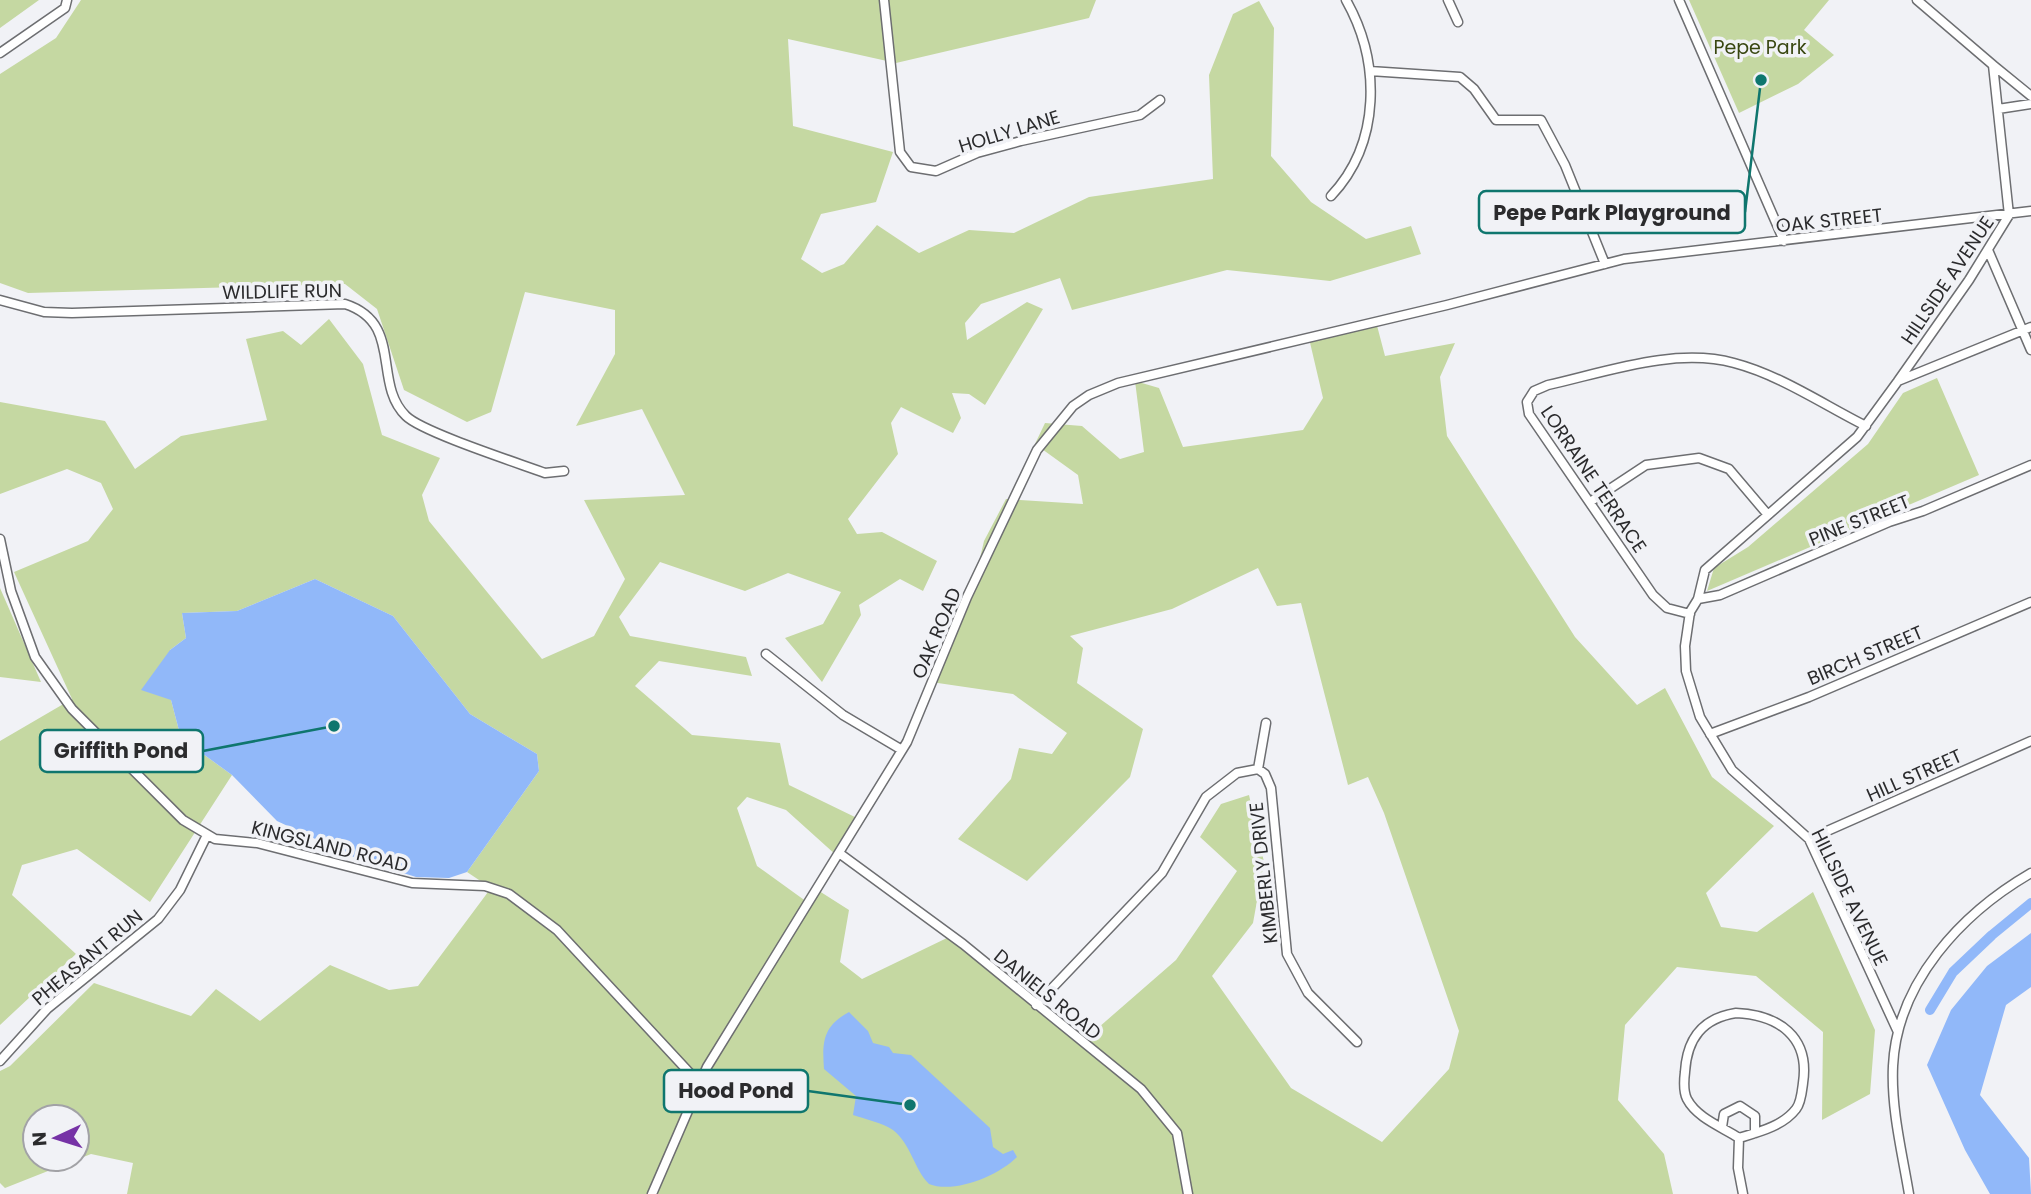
<svg xmlns="http://www.w3.org/2000/svg" width="2031" height="1194" font-family="Poppins,sans-serif">
	<style>
		.green { fill: #c5d8a2; fill-rule: evenodd }
		.water { fill: #91b8f9 }
		.lines { fill: none; stroke-linecap: round; stroke-linejoin: round }
		.canal { stroke: #91b8f9; stroke-width: 10 }
		.street-casing { stroke: #6d6e71; stroke-width: 11 }
		.street { stroke: #fff; stroke-width: 8 }
		.labels { text-anchor: middle; stroke-width: 7; stroke-linejoin: round; paint-order: stroke }
		.park-label { font-size: 19px; fill: #394711; stroke: #f1f2f6 }
		.street-label { font-size: 19px; fill: #2b2b2d; stroke: #f1f2f6 }
		.leader { fill: none; stroke: #0f766e; stroke-width: 2.5 }
		.callout-dot { fill: #0f766e; stroke: #f1f2f6; stroke-width: 2.5 }
		.callout { fill: #f1f2f6; stroke: #0f766e; stroke-width: 2.5 }
		.callout-label { font-size: 21px; text-anchor: middle; font-weight: bold; fill: #2b2b2d }
	</style>
	<rect width="100%" height="100%" fill="#f1f2f6"/>
	<!-- green -->
	<path class="green" d="M0,0H39L0,28Z
		M81,0H1096L1089,18L896,63L788,39L793,126L893,152L876,202L821,214L801,259L822,273L844,264L877,225L919,253L969,230L1014,233L1089,197L1213,179L1209,75L1233,14L1259,1L1274,28L1271,156L1311,202L1366,239L1411,226L1421,254L1330,281L1227,270L1072,310L1060,278L981,304L965,323L967,340L1027,302L1043,309L985,405L969,394L952,393L961,418L953,433L901,407L891,423L898,454L848,519L857,534L882,532L937,561L923,591L900,579L859,605L861,615L822,682L785,638L823,624L841,592L788,573L745,591L660,562L619,617L630,636L746,657L752,676L659,661L635,686L692,735L780,743L789,785L859,819L836,855L786,810L747,797L737,808L757,866L807,902L816,889L849,910L840,962L862,979L949,937L1083,1041L1176,960L1237,871L1200,837L1221,804L1249,795L1264,862L1253,923L1212,976L1291,1088L1382,1142L1449,1069L1459,1031L1384,813L1368,777L1348,785L1301,603L1277,606L1258,568L1172,609L1070,636L1083,648L1077,683L1143,729L1130,777L1027,881L958,839L1011,779L1019,748L1052,754L1067,733L1013,694L931,682L973,588L984,541L1006,499L1083,504L1078,475L1035,444L1045,423L1082,426L1120,459L1144,452L1135,381L1159,388L1183,447L1303,430L1323,398L1308,334L1375,318L1385,356L1455,343L1440,377L1447,436L1575,637L1637,705L1665,688L1712,777L1774,826L1706,893L1721,927L1757,932L1813,892L1875,1030L1870,1094L1822,1120L1823,1032L1756,976L1677,967L1625,1025L1618,1100L1664,1154L1673,1194H127L133,1163L91,1154L5,1188L0,1183V1071L10,1066L94,983L191,1016L216,989L260,1021L330,965L389,990L418,986L491,888L467,872L539,771L537,754L470,714L393,616L315,579L237,611L182,613L186,638L170,650L171,700L181,738L232,775L150,902L77,849L22,865L12,895L76,954L0,1025V741L72,699L14,572L88,541L113,509L101,483L67,469L0,494V402L105,421L135,469L181,436L267,420L246,339L283,331L301,345L329,319L363,364L382,435L440,458L422,495L429,521L542,659L594,636L625,579L584,500L685,495L642,409L576,426L615,354V310L525,292L491,412L467,422L404,390L377,309L345,284L28,293L0,283V74L56,38ZM35,1117H77V1159H35Z
		M1689,0H1829L1804,30L1834,55L1798,84L1739,113Z
		M1937,378L1979,475L1707,591L1714,568L1748,547L1868,444L1903,393Z
		M0,588L41,682L0,677Z"/>
	<!-- water -->
	<path class="water" d="M315,579L393,616L470,714L537,754L539,771L467,872L449,878L416,877L358,859L277,821L232,775L181,738L171,700L141,690L170,650L186,638L182,613L237,611Z
		M2031,933V987L2006,1005L1980,1095L2029,1158L2031,1194H1990L1965,1150L1927,1065L1951,1010L1987,966Z
		M849,1012L868,1031L873,1043L889,1047L893,1053L911,1055L990,1128L993,1147L1003,1154L1013,1150L1017,1157C998,1176 954,1194 929,1184C914,1169 911,1144 893,1130C883,1123 865,1119 853,1115L856,1096L824,1069C822,1042 823,1026 849,1012Z"/>
	<g class="lines">
		<!-- canal -->
		<path class="canal" d="M1930,1010L1953,972L1992,935L2031,903"/>
		<defs>
			<path id="street" d="M884,0L900,152L911,167L936,171L977,153L1021,141L1140,115L1160,100
				M1448,0L1458,22
				M1679,0L1784,241
				M0,53L65,8L67,0
				M1993,65L2031,96
				M1370,71L1460,77L1474,89L1496,120H1541L1565,165L1605,264
				M1998,109L2031,104
				M1331,196C1381,143 1381,62 1346,0
				M1988,250L2031,350
				M0,300L44,312L72,313L345,304C404,323 372,383 406,416C422,432 518,463 545,473L564,471
				M1898,381L1969,280L2009,215L1993,65L1917,0
				M1590,502L1646,465L1699,458L1729,469L1768,515
				M0,539L11,591L35,657L72,709L183,820L215,839L257,843L412,883L485,886L509,894L557,930L699,1083
				M1698,599L1720,595L1889,522L1923,511L2031,465
				M1690,614L1667,608L1653,595L1529,414L1527,402L1534,391L1548,385C1606,372 1675,347 1734,363C1780,375 1824,405 1866,426
				M766,654L843,715L902,750
				M1710,734L1809,697L2031,602
				M1258,769L1265,774L1271,788L1287,954L1308,993L1357,1042
				M1258,769L1266,723
				M1809,839L2031,741
				M839,853L963,944L1141,1089L1177,1133L1188,1194
				M1036,1005L1162,873L1206,797L1237,773L1258,769
				M1736,1013C1779,1015 1810,1037 1803,1083C1802,1091 1801,1103 1796,1109C1783,1126 1759,1132 1739,1138C1722,1127 1697,1118 1687,1099C1683,1091 1684,1080 1685,1072C1687,1038 1703,1018 1736,1013Z
				M1898,1032L1809,839L1732,770L1700,717L1686,671L1685,646L1690,612L1698,599L1705,570L1857,437L1898,381L2031,327
				M0,1061L47,1009L158,919L180,890L207,835
				M1722,1127L1724,1114L1740,1106L1755,1116V1133
				M1739,1138L1738,1168L1743,1194
				M652,1194L707,1067L907,742L967,597L1037,450L1073,406L1089,395L1118,383L1447,305L1624,259L2031,211
				M1909,1194C1902,1152 1891,1109 1893,1066C1897,982 1962,913 2031,873"/>
		</defs>
		<!-- street casing -->
		<use href="#street" class="street-casing"/>
		<!-- street -->
		<use href="#street" class="street"/>
	</g>
	<g class="labels">
		<!-- park labels -->
		<g class="park-label">
			<text x="1760" y="54">Pepe Park</text>
		</g>
		<!-- street labels -->
		<g class="street-label">
			<text transform="translate(1009 131) rotate(-17)" y="7">HOLLY LANE</text>
			<text transform="translate(1829 220) rotate(-6)" y="7">OAK STREET</text>
			<text transform="translate(1947 280) rotate(-56)" y="7">HILLSIDE AVENUE</text>
			<text transform="translate(282 291) rotate(-1)" y="7">WILDLIFE RUN</text>
			<text transform="translate(1594 479) rotate(56)" y="7">LORRAINE TERRACE</text>
			<text transform="translate(1859 520) rotate(-22)" y="7">PINE STREET</text>
			<text transform="translate(936 633) rotate(-67)" y="7">OAK ROAD</text>
			<text transform="translate(1865 655) rotate(-23)" y="7">BIRCH STREET</text>
			<text transform="translate(1914 775) rotate(-24)" y="7">HILL STREET</text>
			<text transform="translate(330 846) rotate(14)" y="7">KINGSLAND ROAD</text>
			<text transform="translate(1263 873) rotate(-96)" y="7">KIMBERLY DRIVE</text>
			<text transform="translate(1850 897) rotate(64)" y="7">HILLSIDE AVENUE</text>
			<text transform="translate(87 957) rotate(-40)" y="7">PHEASANT RUN</text>
			<text transform="translate(1048 994) rotate(39)" y="7">DANIELS ROAD</text>
		</g>
	</g>
	<!-- callouts -->
	<path class="leader" d="M1761 80L1745 212M334 726L203 751M910 1105L808 1091"/>
	<g class="callout-dot">
		<circle cx="1761" cy="80" r="7"/>
		<circle cx="334" cy="726" r="7"/>
		<circle cx="910" cy="1105" r="7"/>
	</g>
	<g class="callout">
		<rect x="1479" y="191" width="266" height="42" rx="7"/>
		<rect x="40" y="730" width="163" height="42" rx="7"/>
		<rect x="664" y="1070" width="144" height="42" rx="7"/>
	</g>
	<g class="callout-label">
		<text x="1612" y="220">Pepe Park Playground</text>
		<text x="121" y="758">Griffith Pond</text>
		<text x="736" y="1098">Hood Pond</text>
	</g>
	<!-- north arrow -->
	<g transform="translate(56 1138) rotate(266)"><circle r="33" fill="#f1f2f6" stroke="#a2a2a6" stroke-width="2"/>
	<path d="M0-5L12 26L0 18L-12 26Z" fill="#7632a6"/>
	<text y="-10" font-size="19" font-weight="bold" text-anchor="middle" fill="#2b2b2d">N</text>
	</g>
</svg>
